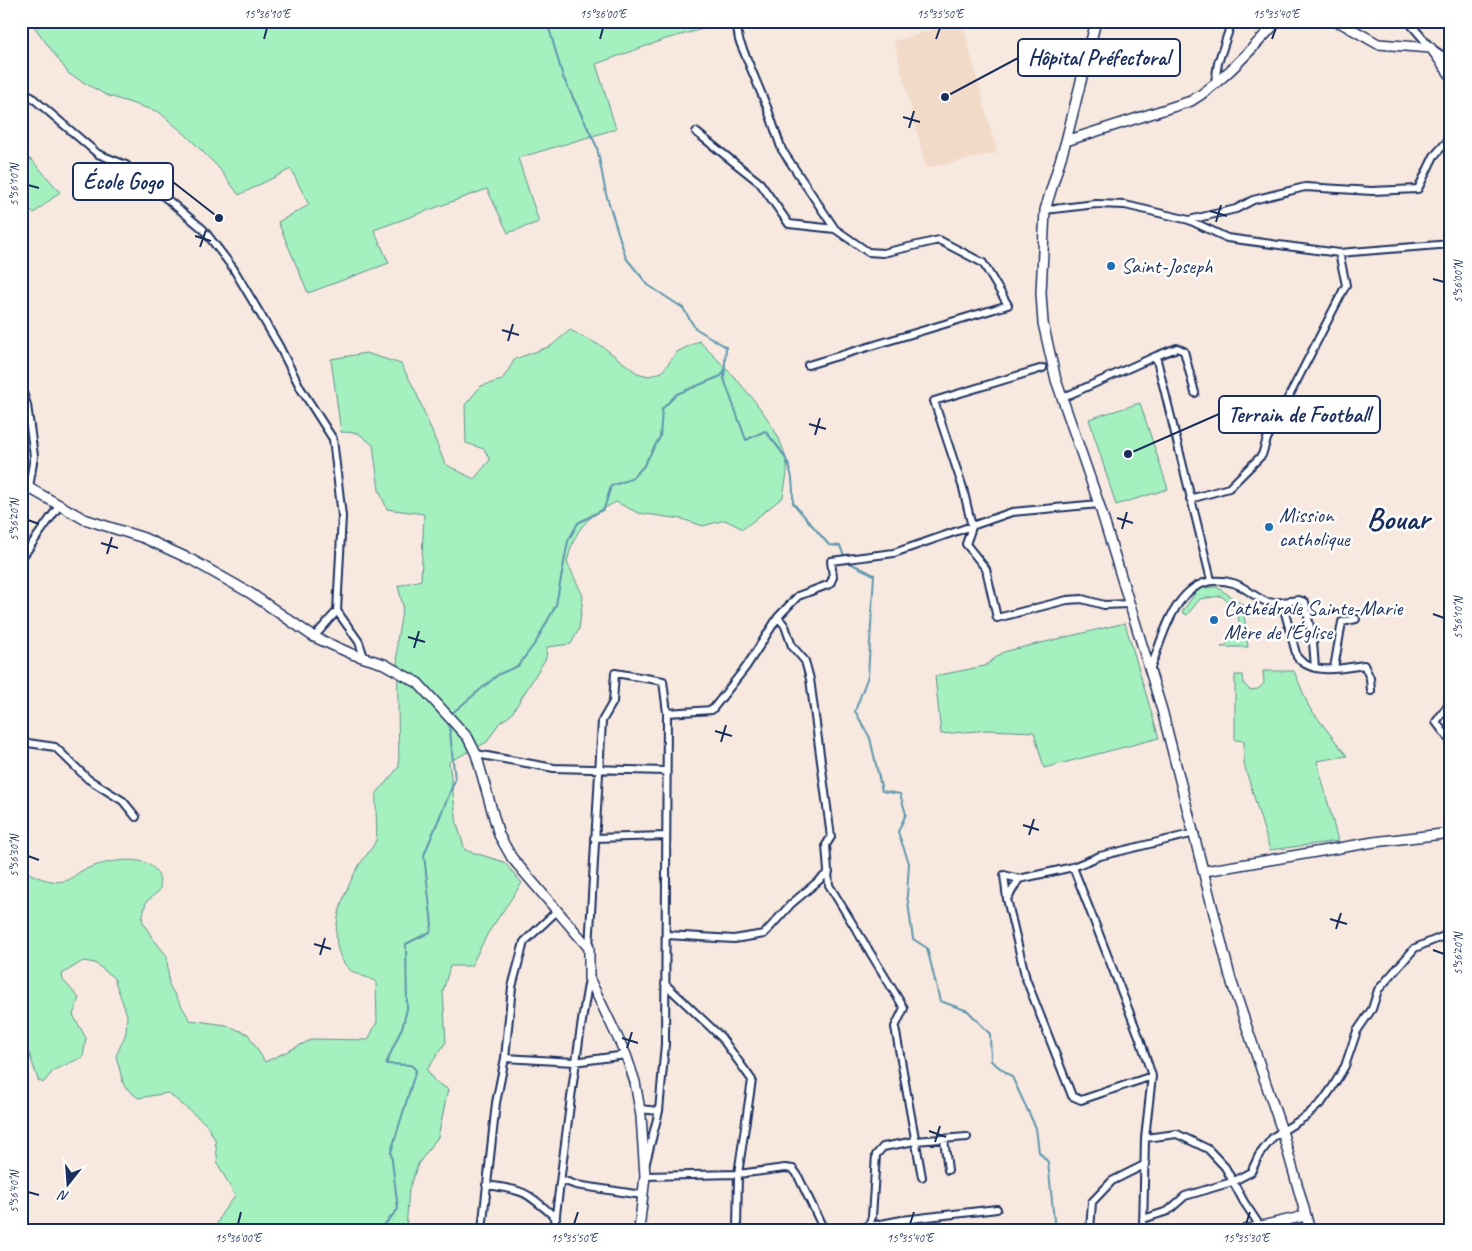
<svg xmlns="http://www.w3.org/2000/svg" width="1472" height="1251" font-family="Caveat,sans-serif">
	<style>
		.built { fill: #f1dac8 }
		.green { fill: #a5f0bf; stroke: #60908e }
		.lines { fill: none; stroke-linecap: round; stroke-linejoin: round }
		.stream { stroke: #5e96ae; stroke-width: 2 }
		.minor-casing { stroke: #1b2f5e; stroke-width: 10 }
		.tertiary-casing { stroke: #1b2f5e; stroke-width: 12 }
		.minor { stroke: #fff; stroke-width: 6 }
		.tertiary { stroke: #fff; stroke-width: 9 }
		.ticks { fill: none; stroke: #1b2f5e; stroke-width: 2 }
		.poi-dot { fill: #1f6fb2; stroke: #fff; stroke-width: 2 }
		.labels { text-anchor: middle; stroke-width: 5; stroke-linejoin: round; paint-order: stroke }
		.poi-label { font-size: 21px; fill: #1b2f5e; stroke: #fff; text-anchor: start }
		.town-label { font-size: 31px; font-weight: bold; fill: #1b2f5e; stroke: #fff }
		.leader { fill: none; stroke: #1b2f5e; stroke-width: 2 }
		.callout-dot { fill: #1b2f5e; stroke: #fff; stroke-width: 2 }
		.callout { fill: #fff; stroke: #1b2f5e; stroke-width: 2 }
		.callout-label { font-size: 22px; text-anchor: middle; font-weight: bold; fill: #1b2f5e }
		.neatline { fill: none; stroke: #1b2f5e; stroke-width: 2 }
		.ticks-label { font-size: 12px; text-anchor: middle; fill: #1b2f5e }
	</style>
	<rect width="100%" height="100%" fill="#f7e9df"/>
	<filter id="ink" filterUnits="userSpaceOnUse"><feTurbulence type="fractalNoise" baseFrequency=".02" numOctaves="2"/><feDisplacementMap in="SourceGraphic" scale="10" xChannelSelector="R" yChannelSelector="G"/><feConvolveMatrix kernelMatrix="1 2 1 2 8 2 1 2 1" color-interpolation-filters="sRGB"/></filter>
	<g filter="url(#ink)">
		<!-- built -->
		<path class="built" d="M962,22L997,153L926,168L894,41Z"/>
		<!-- green -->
		<path class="green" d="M26,21H733L666,39L596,64L616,129L518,158L539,222L508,233L487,189L374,230L389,263L308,293L278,222L309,205L291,169L239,195L218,167L186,135L159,112L106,95L69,74L33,25Z
			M21,155L32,160L60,192L34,213L21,207Z
			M570,330L603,347L637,373L649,376L662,372L677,352L699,341C728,370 783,423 787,466C788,475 784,487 783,497L743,529L725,520L703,526L682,519L638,513L616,502C585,518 575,529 567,562L583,596L579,629L571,644L547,647L546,658L511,715L499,723L487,742L449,762L457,824L465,850L504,862L522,883L488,933L471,966H450L443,991L446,1042L427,1070L435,1082L448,1089L438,1137L418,1164L409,1189L406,1230H214L222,1213L235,1196L218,1164L215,1139L205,1123L168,1093L138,1098L124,1086L116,1056L126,1033L127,1015L114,978L95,963L83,961L62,974L63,980L79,998L73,1015L86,1038L83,1057L54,1070L43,1083L38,1080L29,1053L24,1051L27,1011L21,1003V869C35,876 49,884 65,881C71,880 76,874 81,871C106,860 164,847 160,890L146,902L142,920L151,936L167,956L169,985L190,1020L226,1025L248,1034L265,1062L313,1039L368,1040L377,1022L376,982C369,977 355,975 349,969C323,943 342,896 357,869C362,859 372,850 376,840C378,834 375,804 376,794L399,767L397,641L403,606L398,586L421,580L424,514L387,509L379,490L373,445L358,433L341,432L331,359L366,353L401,364L416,392L445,464L474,479L490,460L484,449L466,443L465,405L481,386L502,380L515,359L551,346Z
			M1140,403L1168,489L1116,505L1089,419Z
			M1217,587L1243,605L1248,647H1221L1226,645L1240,629L1237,608L1221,596L1200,599L1187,615L1182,612L1199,588Z
			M1125,623L1159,738L1044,768L1034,732L989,730L941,734L935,676L985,666L1003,652Z
			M1263,671H1294L1309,707L1347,756L1317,761L1338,841L1270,850L1244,764V741L1235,740V675H1243L1244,684L1250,690L1258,689L1264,683Z"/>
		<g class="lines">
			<!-- stream -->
			<path class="stream" d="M547,21L563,77L597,147L606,194L626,258L648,285L683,308L695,328L726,347L724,379L746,440L765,431C788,458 794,466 793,503L829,545L840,546L845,558
				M848,562L874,575L868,676L855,711L870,738L882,791L900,794L906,814L898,832L909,863L907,895L913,939L927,948L940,1001L968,1011L990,1034L991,1061L1012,1077L1036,1128L1039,1152L1048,1162L1055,1230
				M451,714L499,674L518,666L536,642L556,605L568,541L578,523L604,509L611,486L631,479L643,467L660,437L662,409L677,394L721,376L725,370
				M380,1230L398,1209L391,1152L416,1070L411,1065L386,1064L403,1025L407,1009L406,944L430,932L432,925L424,855L455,780L449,722"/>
			<defs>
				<path id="minor" d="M736,21L739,40L767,107L782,150L835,229
					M1408,21L1431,48L1451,61
					M1215,82L1218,63L1232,21
					M21,88L98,154L126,165L203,229L233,268L278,344L301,389L333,439L342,516L337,611L314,637
					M696,132L760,183L789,224L835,229L868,252L883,253L939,240L983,263L1008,305L808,365
					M1045,210L1096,204L1125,205L1189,220L1227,238L1339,253L1451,244
					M1189,220L1236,209L1253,200L1305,187L1372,191L1418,189L1434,156L1451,137
					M1156,356L1177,348L1184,351L1195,393
					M1043,368L934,401L963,488L972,527L966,544L986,569L997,618L1067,600L1082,599L1104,605L1130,604
					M21,386L27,405L34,456L29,488
					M1062,398L1156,356L1211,580
					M1190,499L1229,488L1262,455L1267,439L1346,285L1339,253
					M21,559L59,506
					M1282,602L1299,600L1305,602L1313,642L1315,668
					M337,611L359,642L364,657
					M778,617L785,626L792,646L805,661L810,679L831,837L826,845L829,885L904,1008L895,1027L922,1177
					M1334,668L1342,622L1356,619
					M1150,670C1165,632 1178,568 1233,583C1245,586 1255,598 1267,602C1271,603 1278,602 1282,602L1297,657C1312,676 1343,668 1364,665L1370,678L1371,691
					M1451,701L1436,722L1451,742
					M667,713L712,710L746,667L778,617L798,596L830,584L833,577L831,561L894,553L1012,512L1099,504
					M21,742L55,747L88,779L123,801L136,817
					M476,754L554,768L665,771
					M594,838L666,836
					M1073,867L1019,879L1007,899L1026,979L1072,1096L1081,1100L1152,1076
					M1007,899L1004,875L1019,879
					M667,935L734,939L764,934L791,904L829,872
					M589,948L602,721L613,702L615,673L663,681L667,713L665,1044L659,1111L645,1166
					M665,984L721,1037L752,1080L738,1174L737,1230
					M505,1058L574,1062L626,1055
					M640,1109L659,1111
					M1145,1138L1177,1134L1208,1149L1225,1167L1244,1202L1260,1226
					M944,1139L948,1170
					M645,1176L738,1174L785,1168L793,1169L797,1174L824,1230
					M562,1180L576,1185L642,1195
					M486,1185C526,1190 526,1192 556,1218
					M1143,1219L1168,1211L1185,1196L1232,1182L1251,1172L1259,1155L1273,1137L1305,1117L1322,1102L1332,1088L1345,1066L1357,1031L1372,1009L1378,990L1415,948L1451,933
					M482,1230L496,1103L505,1058L512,987L524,942L557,911
					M554,1230C565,1146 574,1062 589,979
					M849,1230L902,1220L997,1209
					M867,1230L872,1217L876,1155L883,1147L915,1141L967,1137
					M1090,1230L1092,1202L1112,1181L1146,1164
					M1143,1230L1145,1138L1152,1076L1140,1039L1073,867L1100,856L1195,833"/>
				<path id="tertiary" d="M1096,21L1066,141L1045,210L1041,293L1043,323L1056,380L1099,504L1162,710L1231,980L1282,1131L1310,1230
					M1332,21L1341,23L1378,44L1431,48L1451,76
					M1066,141L1191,101C1223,82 1252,48 1278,21
					M21,487L29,488L84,519L144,538L192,560L250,593L314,637L352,654L384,664L418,683L468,738L476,754L499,835L512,858L589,948V978L626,1055L635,1082L641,1116L645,1176L639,1230
					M1205,871L1374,842L1451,833
					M1244,1230L1305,1216"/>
			</defs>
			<!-- minor casing -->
			<use href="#minor" class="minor-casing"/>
			<!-- tertiary casing -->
			<use href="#tertiary" class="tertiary-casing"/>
			<!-- minor -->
			<use href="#minor" class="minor"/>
			<!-- tertiary -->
			<use href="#tertiary" class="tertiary"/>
		</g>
	</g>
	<!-- ticks -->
	<path class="ticks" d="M264,39L267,28M600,39L603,28M936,39L940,28M1272,39L1276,28M903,117L920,122M909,128L914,111M28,185L39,188M1210,211L1227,216M1216,222L1221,205M195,236L211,241M200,247L206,230M1433,279L1444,282M502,330L519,335M508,341L513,324M809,424L826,429M815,435L820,418M1117,518L1133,523M28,520L39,524M1122,529L1127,512M101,543L118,548M107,554L112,537M1433,614L1444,618M408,637L425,642M414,648L419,631M715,731L732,736M721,742L726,725M1023,825L1039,830M1029,835L1034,819M28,856L39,860M1330,919L1347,924M1336,929L1341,913M314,944L331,949M1433,950L1444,954M320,955L325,938M622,1038L638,1043M627,1048L632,1032M929,1131L946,1137M935,1142L940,1126M28,1192L39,1195M238,1224L241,1212M574,1224L578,1212M910,1224L914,1212M1246,1224L1250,1212"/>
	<!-- markers -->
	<g class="poi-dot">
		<circle cx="1111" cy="266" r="5"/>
		<circle cx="1269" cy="527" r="5"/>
		<circle cx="1214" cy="620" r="5"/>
	</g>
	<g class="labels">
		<!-- poi labels -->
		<g class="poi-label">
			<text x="1121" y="273">Saint-Joseph</text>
			<text x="1279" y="522">Mission<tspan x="1279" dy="24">catholique</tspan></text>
			<text x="1224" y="615">Cathédrale Sainte-Marie<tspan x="1224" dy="24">Mère de l'Église</tspan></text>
		</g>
		<!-- town labels -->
		<g class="town-label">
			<text x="1398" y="529">Bouar</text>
		</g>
	</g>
	<!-- callouts -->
	<path class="leader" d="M945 97L1018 58M219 218L173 182M1128 454L1219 414"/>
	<g class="callout-dot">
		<circle cx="945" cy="97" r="5"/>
		<circle cx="219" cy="218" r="5"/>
		<circle cx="1128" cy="454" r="5"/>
	</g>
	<g class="callout">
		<rect x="1018" y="39" width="162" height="37" rx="5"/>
		<rect x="73" y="163" width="100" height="37" rx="5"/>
		<rect x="1219" y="396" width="161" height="37" rx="5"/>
	</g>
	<g class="callout-label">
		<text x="1099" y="65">Hôpital Préfectoral</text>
		<text x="123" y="189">École Gogo</text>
		<text x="1299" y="422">Terrain de Football</text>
	</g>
	<!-- margin -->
	<rect width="1472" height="1251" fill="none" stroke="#fff" stroke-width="55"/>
	<!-- north arrow -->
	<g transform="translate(68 1184) rotate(197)" stroke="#ffffff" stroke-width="4" paint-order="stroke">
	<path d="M0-4L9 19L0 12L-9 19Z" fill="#1b2f5e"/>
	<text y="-8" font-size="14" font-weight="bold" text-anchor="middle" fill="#1b2f5e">N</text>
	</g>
	<rect x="28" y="28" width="1416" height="1196" class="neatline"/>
	<g class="ticks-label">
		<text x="267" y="18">15°36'10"E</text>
		<text x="603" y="18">15°36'00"E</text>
		<text x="940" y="18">15°35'50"E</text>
		<text x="1276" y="18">15°35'40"E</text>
		<text transform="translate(14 185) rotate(-90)" y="4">5°56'10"N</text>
		<text transform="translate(1458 282) rotate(-90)" y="4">5°56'00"N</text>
		<text transform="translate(14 520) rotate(-90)" y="4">5°56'20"N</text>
		<text transform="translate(1458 618) rotate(-90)" y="4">5°56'10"N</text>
		<text transform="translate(14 856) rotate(-90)" y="4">5°56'30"N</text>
		<text transform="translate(1458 954) rotate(-90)" y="4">5°56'20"N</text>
		<text transform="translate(14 1192) rotate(-90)" y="4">5°56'40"N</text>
		<text x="238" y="1242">15°36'00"E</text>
		<text x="574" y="1242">15°35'50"E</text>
		<text x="910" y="1242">15°35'40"E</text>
		<text x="1246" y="1242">15°35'30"E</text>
	</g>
</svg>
